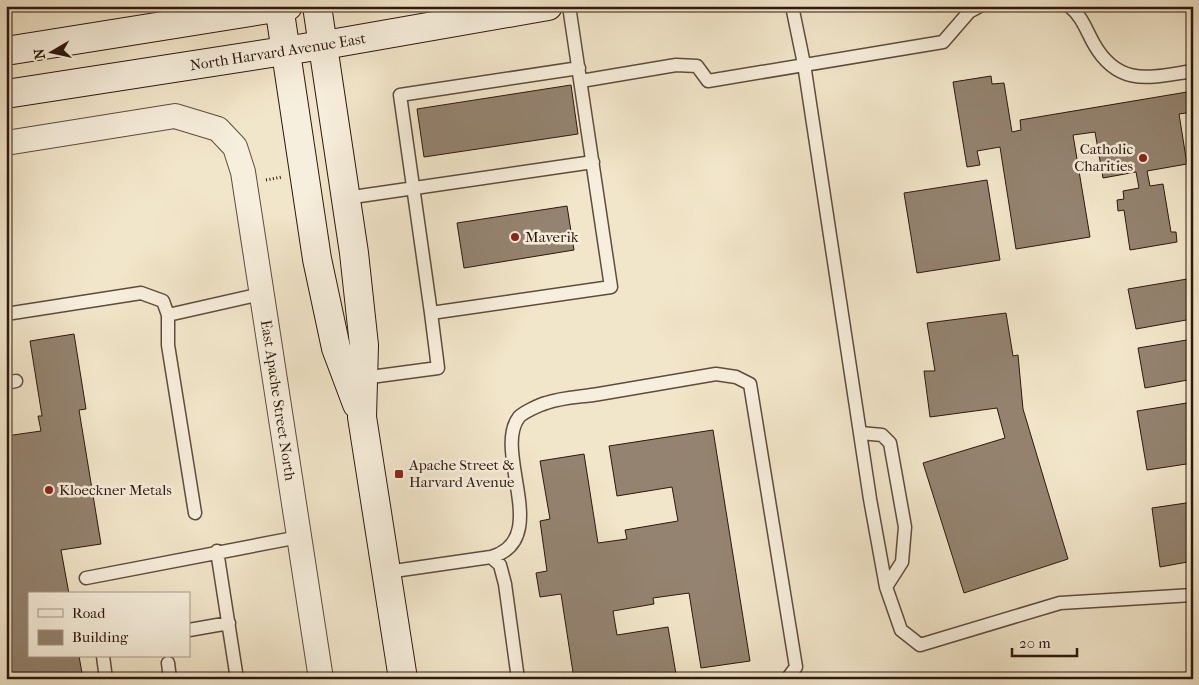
<svg xmlns="http://www.w3.org/2000/svg" width="1199" height="685" font-family="'IM FELL French Canon',serif">
	<style>
		.building { fill: #948370; stroke: #2e180e }
		.lines { fill: none; stroke-linecap: round; stroke-linejoin: round }
		.lane-casing { stroke: #5f4c3d; stroke-width: 15 }
		.street-casing { stroke: #5f4c3d; stroke-width: 26 }
		.secondary-casing { stroke: #2e180e; stroke-width: 30 }
		.path { stroke: #2e180e; stroke-width: 3; stroke-dasharray: 1 2.5; stroke-linecap: butt }
		.lane { stroke: #f7efdd; stroke-width: 12 }
		.street { stroke: #f7efdd; stroke-width: 24 }
		.secondary { stroke: #f7efdd; stroke-width: 28 }
		.poi-dot { fill: #8f2418; stroke: #f7efdd; stroke-width: 2 }
		.labels { text-anchor: middle; stroke-width: 5; stroke-linejoin: round; paint-order: stroke }
		.street-label { font-size: 15px; fill: #2e180e; stroke: #f7efdd }
		.poi-label { font-size: 15px; fill: #2e180e; stroke: #f7efdd; text-anchor: start }
	</style>
	<rect width="100%" height="100%" fill="#f2e6ca"/>
	<filter id="stains"><feTurbulence type="fractalNoise" baseFrequency=".004" numOctaves="4"/><feColorMatrix values="0 0 0 0 .2 0 0 0 0 .09 0 0 0 0 .02 0 0 0 .5 -.17"/></filter>
	<radialGradient id="worn" r=".72"><stop offset=".6" stop-color="#630" stop-opacity="0"/><stop offset="1" stop-color="#630" stop-opacity=".3"/></radialGradient>
	<!-- building -->
	<path class="building" d="M991,76L992,84L1004,83L1012,132L1021,130L1020,120L1193,91V112L1179,114L1187,164L1147,171L1150,186L1163,184L1171,232H1176L1177,242L1130,250L1124,210L1118,211L1117,200L1124,199L1123,191L1139,188L1136,172L1103,178L1095,132L1073,135L1090,237L1016,249L1000,147L977,151L980,165L967,167L953,82Z
		M571,85L578,134L424,157L417,109Z
		M987,180L1000,260L917,273L904,193Z
		M567,206L574,250L464,268L457,223Z
		M1193,278V328L1192,319L1136,329L1128,289Z
		M1006,313L1013,356L1018,355L1023,409L1068,559L964,593L923,463L1005,438L997,408L930,417L924,371H935L927,323Z
		M74,334L86,409L79,410L101,544L61,550L69,594H29V656H79L83,679H6V436L41,431L38,416H42L30,341Z
		M1193,339V379L1145,388L1138,348Z
		M1193,402V463L1147,470L1137,411Z
		M713,430L750,661L701,668L689,593L653,598L654,604L613,611L617,635L668,627L676,674L649,679H574L561,594L540,597L536,573L547,571L540,521L550,519L540,461L584,454L598,543L627,539L625,530L678,521L672,487L617,496L609,446Z
		M1193,502V561L1160,567L1152,508Z"/>
	<g class="lines">
		<defs>
			<path id="lane" d="M792,6L804,64L870,499L886,587L901,630L920,645L1060,603L1193,595
				M1069,6C1082,16 1086,30 1094,44C1119,88 1151,77 1193,71
				M581,81L676,65L697,66L708,81L943,42L969,12L980,6
				M346,198L593,162
				M431,313L400,95L579,68
				M6,314L141,293L163,301L168,315V345L195,513
				M168,315L261,294
				M363,378L438,368L431,313L611,287L569,6
				M6,383L16,381
				M861,433L882,435L890,443L905,527L902,562L886,587
				M217,551L237,679
				M491,557L500,565L505,584L518,679
				M387,572L491,557C553,540 492,452 519,417C524,412 539,405 546,403C563,397 582,397 599,394C638,387 677,381 716,374L736,377L750,384L796,667L787,679
				M86,578L299,537
				M189,630L229,623
				M103,656L106,679
				M168,663L170,679"/>
			<g id="street">
				<path id="s1" d="M6,143L175,116L218,129L235,147L243,172L321,679"/>
			</g>
			<g id="secondary">
				<path d="M279,6L317,259L336,348L357,404"/>
				<path d="M317,6L354,253L364,345L362,417L403,679"/>
				<path d="M6,51L288,6"/>
				<path id="s2" d="M6,94L336,43L548,6"/>
			</g>
		</defs>
		<!-- lane casing -->
		<use href="#lane" class="lane-casing"/>
		<!-- street casing -->
		<use href="#street" class="street-casing"/>
		<!-- secondary casing -->
		<use href="#secondary" class="secondary-casing"/>
		<!-- path -->
		<path class="path" d="M266,180L282,177"/>
		<!-- lane -->
		<use href="#lane" class="lane"/>
		<!-- street -->
		<use href="#street" class="street"/>
		<!-- secondary -->
		<use href="#secondary" class="secondary"/>
	</g>
	<!-- markers -->
	<g class="poi-dot">
		<circle cx="1143" cy="158" r="5"/>
		<circle cx="515" cy="237" r="5"/>
		<rect x="394" y="469" width="10" height="10" rx="2.5"/>
		<circle cx="49" cy="490" r="5"/>
	</g>
	<g class="labels">
		<!-- street labels -->
		<g class="street-label">
			<text dy="5" stroke="none"><textPath href="#s2" startOffset="275">North Harvard Avenue East</textPath></text>
			<text dy="5" stroke="none"><textPath href="#s1" startOffset="498">East Apache Street North</textPath></text>
		</g>
		<!-- poi labels -->
		<g class="poi-label">
			<text x="1133" y="154" text-anchor="end">Catholic<tspan x="1133" dy="17">Charities</tspan></text>
			<text x="525" y="242">Maverik</text>
			<text x="409" y="470">Apache Street &amp;<tspan x="409" dy="17">Harvard Avenue</tspan></text>
			<text x="59" y="495">Kloeckner Metals</text>
		</g>
	</g>
	<!-- margin -->
	<rect width="1199" height="685" fill="none" stroke="#f2e6ca" stroke-width="25"/>
	<rect x="8" y="8" width="1184" height="670" fill="none" stroke="#2e180e" stroke-width="2.5"/>
	<rect x="12" y="12" width="1174" height="660" fill="none" stroke="#2e180e"/>
	<!-- legend -->
	<rect x="28" y="592" width="162" height="65" fill="#f7efdd" stroke="#a7998a"/>
	<rect x="38" y="609" width="25" height="8" fill="#f7efdd" stroke="#a7998a"/>
	<text x="72" y="618" font-size="15" fill="#2e180e">Road</text>
	<rect x="38" y="630" width="25" height="15" fill="#948370" stroke="#a7998a"/>
	<text x="72" y="642" font-size="15" fill="#2e180e">Building</text>
	<!-- north arrow -->
	<g transform="translate(52 52) rotate(261)" stroke="#f7efdd" stroke-width="4" paint-order="stroke">
	<path d="M0-4L9 19L0 12L-9 19Z" fill="#2e180e"/>
	<text y="-8" font-size="14" font-weight="bold" text-anchor="middle" fill="#2e180e">N</text>
	</g>
	<!-- scale -->
	<path d="M1012 648v8h65v-8" fill="none" stroke="#2e180e" stroke-width="2.5"/>
	<text x="1019" y="648" font-size="15" fill="#2e180e" stroke="#f7efdd" stroke-width="4" paint-order="stroke">20 m</text>
	<rect width="100%" height="100%" filter="url(#stains)"/>
	<rect width="100%" height="100%" fill="url(#worn)"/>
</svg>
